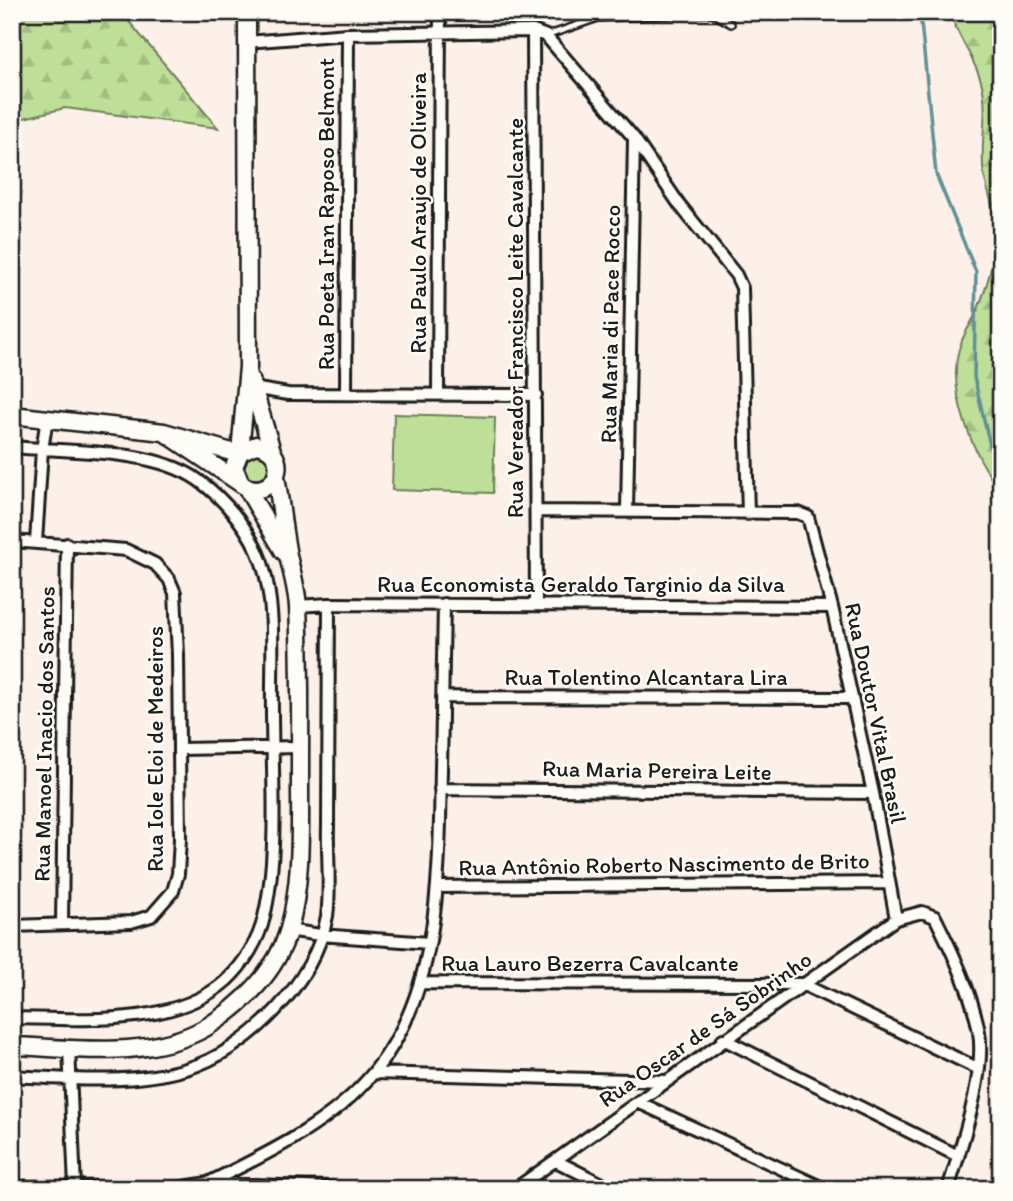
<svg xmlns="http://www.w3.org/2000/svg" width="1013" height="1201" font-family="Itim,sans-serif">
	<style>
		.green { fill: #bddf98; stroke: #6c7e5a; stroke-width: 2 }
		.forest { fill: url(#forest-firs); stroke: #6c7e5a; stroke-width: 2 }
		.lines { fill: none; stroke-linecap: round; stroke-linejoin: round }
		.stream { stroke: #609196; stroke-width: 3.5 }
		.service-casing { stroke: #1c1c1c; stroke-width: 10 }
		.minor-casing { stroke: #1c1c1c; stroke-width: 16 }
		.secondary-casing { stroke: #1c1c1c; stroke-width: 21 }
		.service { stroke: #fdfcf7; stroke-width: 5 }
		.minor { stroke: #fdfcf7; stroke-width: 10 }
		.secondary { stroke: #fdfcf7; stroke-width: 16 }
		.labels { text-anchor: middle; stroke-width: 5; stroke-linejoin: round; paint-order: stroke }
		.street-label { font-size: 23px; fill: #1c1c1c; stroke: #fdfcf7 }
	</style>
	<defs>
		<pattern id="forest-firs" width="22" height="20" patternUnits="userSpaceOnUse" patternTransform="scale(1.75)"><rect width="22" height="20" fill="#bddf98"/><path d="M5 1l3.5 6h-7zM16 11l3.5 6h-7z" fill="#a2bf82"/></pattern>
	</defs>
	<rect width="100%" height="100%" fill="#fdf0e9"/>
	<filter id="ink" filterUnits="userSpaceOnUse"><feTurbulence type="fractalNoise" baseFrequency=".0143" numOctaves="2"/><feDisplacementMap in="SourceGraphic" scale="14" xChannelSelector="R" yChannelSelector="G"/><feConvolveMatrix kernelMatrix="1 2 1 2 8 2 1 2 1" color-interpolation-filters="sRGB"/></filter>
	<g filter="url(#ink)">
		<!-- green -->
		<path class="green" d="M394,414L495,417L493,493L392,490Z
			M242 467a14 14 0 1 1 28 0a14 14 0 1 1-28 0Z"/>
		<!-- forest -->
		<path class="forest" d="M12,12H121L218,128L65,108L12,121Z
			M950,12H1001V492C974,457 944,388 961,343C965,331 973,321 978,309C987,287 996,256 996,232C996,211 988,195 984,175C979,145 989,115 982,85C976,59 957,38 950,12Z"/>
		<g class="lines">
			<!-- stream -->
			<path class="stream" d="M920,12L936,174L976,272L974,377L1001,492"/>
			<defs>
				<path id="service" d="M546,36L598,18L712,13L731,24"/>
				<path id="minor" d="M533,31L536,604
					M246,42L348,34L533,31L546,36L634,138L679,204L736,275L742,288L748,514
					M252,388L288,394L536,395
					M346,394L348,34
					M438,395L440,12
					M12,447C67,452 153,448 198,480C226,500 251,531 262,563C277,609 271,663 272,711C272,776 279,854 264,917C259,940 244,964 227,980C174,1028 78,1019 12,1018
					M537,511L798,513L808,517L832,607L873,793L896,919
					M627,511L634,139
					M12,541L126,550L155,564L169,579L175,593L178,655L180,839L178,874L173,891L151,916L131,922L12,926
					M36,542L42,450L47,418
					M329,604L832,607
					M442,697L851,698
					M179,749L300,747
					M440,789L873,793
					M439,887L889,883
					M62,924L67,544
					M288,930L320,935L429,943
					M420,983L802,984L979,1069
					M723,1039L958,1156
					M69,1048L75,1188
					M374,1073L667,1081
					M12,1076C68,1079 132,1085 186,1069C248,1051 316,981 327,916C331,888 327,855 328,826C328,752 328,678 329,604L298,606
					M638,1102L825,1189
					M556,1161L612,1189
					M208,1183C265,1155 333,1123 374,1072C442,990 439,868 441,768C442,713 443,659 444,604
					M12,1187L177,1188L208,1183L352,1189
					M515,1189L896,919L922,912L935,917C953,953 972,993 979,1032C986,1073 961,1148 948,1189"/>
				<path id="secondary" d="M251,380L272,451
					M12,415L164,432L238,454
					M164,432L246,487C280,499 291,449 256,445L240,452L234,467L241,484
					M240,452L248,367L247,12
					M246,487L284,552
					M12,1046C73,1048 149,1060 205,1028C242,1006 277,971 289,929C302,882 300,830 300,782C300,724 301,665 298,607C297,591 293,576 289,560C283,533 281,504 276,477"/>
			</defs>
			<!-- service casing -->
			<use href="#service" class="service-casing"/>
			<!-- minor casing -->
			<use href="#minor" class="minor-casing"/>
			<!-- secondary casing -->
			<use href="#secondary" class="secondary-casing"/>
			<!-- service -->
			<use href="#service" class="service"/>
			<!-- minor -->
			<use href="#minor" class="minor"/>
			<!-- secondary -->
			<use href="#secondary" class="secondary"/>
		</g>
	</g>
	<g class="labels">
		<!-- street labels -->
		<g class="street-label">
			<text transform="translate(418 213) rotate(-90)" y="8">Rua Paulo Araujo de Oliveira</text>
			<text transform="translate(326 214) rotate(-90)" y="8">Rua Poeta Iran Raposo Belmont</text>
			<text transform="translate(515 318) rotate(-90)" y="8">Rua Vereador Francisco Leite Cavalcante</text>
			<text transform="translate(610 324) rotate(-89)" y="8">Rua Maria di Pace Rocco</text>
			<text x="581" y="592">Rua Economista Geraldo Targinio da Silva</text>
			<text x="646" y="685">Rua Tolentino Alcantara Lira</text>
			<text transform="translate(876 713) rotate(78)" y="8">Rua Doutor Vital Brasil</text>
			<text transform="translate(44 734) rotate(-89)" y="8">Rua Manoel Inacio dos Santos</text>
			<text transform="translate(155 749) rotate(-90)" y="8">Rua Iole Eloi de Medeiros</text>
			<text transform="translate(657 770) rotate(1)" y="8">Rua Maria Pereira Leite</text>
			<text transform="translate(664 864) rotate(-1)" y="8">Rua Antônio Roberto Nascimento de Brito</text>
			<text x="590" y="971">Rua Lauro Bezerra Cavalcante</text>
			<text transform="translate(705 1029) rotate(-35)" y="8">Rua Oscar de Sá Sobrinho</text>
		</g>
	</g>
	<!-- margin -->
	<rect width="1013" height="1201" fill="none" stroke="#fdfcf7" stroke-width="42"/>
	<rect x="21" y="21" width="971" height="1159" fill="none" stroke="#1c1c1c" stroke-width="2.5" filter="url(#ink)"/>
</svg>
